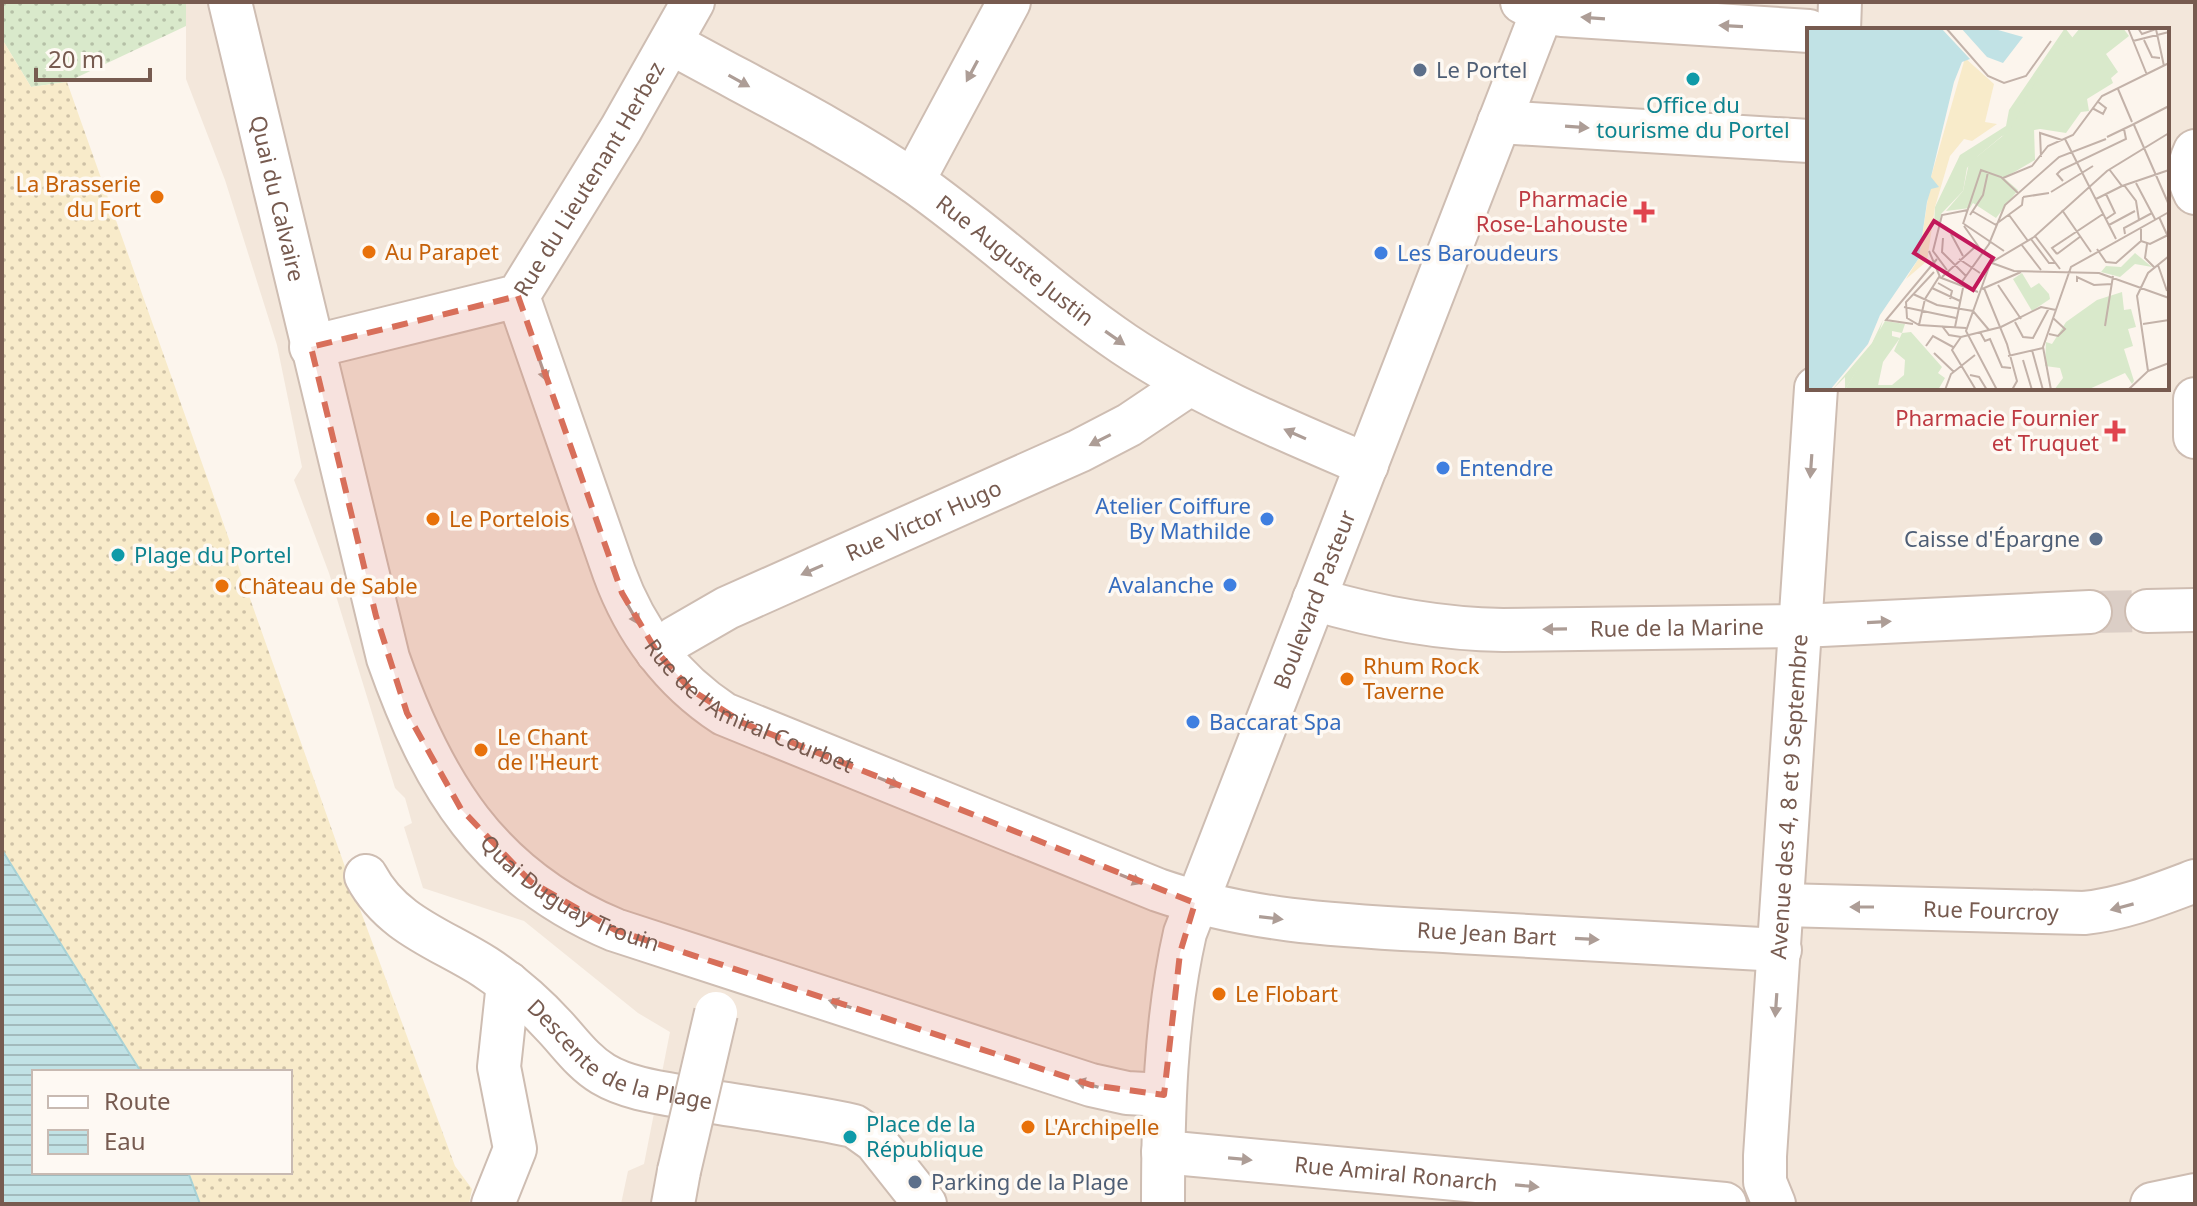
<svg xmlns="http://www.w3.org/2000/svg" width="2197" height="1206" font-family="'Noto Sans',sans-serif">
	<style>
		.residential { fill: #f3e7db; fill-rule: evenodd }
		.grass { fill: url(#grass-dots) }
		.sand { fill: url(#sand-dots) }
		.water { fill: url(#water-rules); stroke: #a8d2d6; stroke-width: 2 }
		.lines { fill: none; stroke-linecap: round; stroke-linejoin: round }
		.minor-tunnel { stroke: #dbcec6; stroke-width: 42; stroke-dasharray: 42 21; stroke-linecap: butt }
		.minor-casing { stroke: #cebdb2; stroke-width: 46 }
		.minor { stroke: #fff; stroke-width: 42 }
		.minor-bridge-casing { stroke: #cebdb2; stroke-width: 46; stroke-linecap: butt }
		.minor-bridge { stroke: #fff; stroke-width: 42 }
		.oneway { fill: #ad9d96 }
		.marked { fill: #d86f5a; fill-opacity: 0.2; stroke: #d86f5a; stroke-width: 6; stroke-dasharray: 16 10; stroke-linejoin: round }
		.service-dot { fill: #5c6f8a; stroke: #fef9f3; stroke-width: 3 }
		.culture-dot { fill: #0f9aa8; stroke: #fef9f3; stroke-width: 3 }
		.food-dot { fill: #e8710a; stroke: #fef9f3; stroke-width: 3 }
		.health-dot { fill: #e0444e; stroke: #fef9f3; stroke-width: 3 }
		.shop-dot { fill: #3f7fe0; stroke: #fef9f3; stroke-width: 3 }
		.labels { text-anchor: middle; stroke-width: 7; stroke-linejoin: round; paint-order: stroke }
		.service-label { font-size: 22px; fill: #4e5e75; stroke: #fef9f3; text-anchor: start }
		.culture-label { font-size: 22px; fill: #0d838f; stroke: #fef9f3; text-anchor: start }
		.street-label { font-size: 22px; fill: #775b50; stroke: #fef9f3 }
		.food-label { font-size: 22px; fill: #c56008; stroke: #fef9f3; text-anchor: start }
		.health-label { font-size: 22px; fill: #be3a42; stroke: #fef9f3; text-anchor: end }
		.shop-label { font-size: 22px; fill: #366cbe; stroke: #fef9f3; text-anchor: start }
		.inset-road { fill: none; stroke: #c3b2a9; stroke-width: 2 }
		.view { fill: #c2185b; fill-opacity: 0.15; stroke: #c2185b; stroke-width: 4 }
		.inset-edge { fill: none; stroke: #775b50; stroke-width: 4 }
	</style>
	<defs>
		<pattern id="grass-dots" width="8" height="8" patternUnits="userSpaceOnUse" patternTransform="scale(2)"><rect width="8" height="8" fill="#d9e9cb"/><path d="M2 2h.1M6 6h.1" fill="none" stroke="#b5c0a7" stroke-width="1.8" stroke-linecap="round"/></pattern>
		<pattern id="sand-dots" width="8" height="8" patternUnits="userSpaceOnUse" patternTransform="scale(2)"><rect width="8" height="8" fill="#f8ebca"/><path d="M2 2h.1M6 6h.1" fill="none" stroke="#cec1a6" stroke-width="1.8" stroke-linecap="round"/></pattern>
		<pattern id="water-rules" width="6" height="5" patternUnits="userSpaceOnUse" patternTransform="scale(2)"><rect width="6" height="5" fill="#c1e2e5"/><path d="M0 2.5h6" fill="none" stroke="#a2babc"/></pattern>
	</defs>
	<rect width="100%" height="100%" fill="#fcf5ed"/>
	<!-- residential -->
	<path class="residential" d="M186,2H2195V1204H621L628,1171L644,1164L670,1032L638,1013L524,921L423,888L404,827L412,823L405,798L395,788L329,573L294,480L302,467L277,345L225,180L186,79ZM1809,30H2167V388H1809Z"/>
	<!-- grass -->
	<path class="grass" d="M2,2H186V26L67,82L31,87L2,39Z"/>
	<!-- sand -->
	<path class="sand" d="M2,39L31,87L67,82L361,912L455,1166L472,1189L469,1204H200L188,1172H290V1072H141L2,850Z"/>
	<!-- water -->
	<path class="water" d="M2,850L141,1072H34V1172H188L200,1204H2Z"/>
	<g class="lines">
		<!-- minor-tunnel -->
		<path class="minor-tunnel" d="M2090,612L2147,611"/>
		<defs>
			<g id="minor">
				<path id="s1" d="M230,2L388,658C432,783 488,877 615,930L1091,1085L1127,1093L1164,1095"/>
				<path d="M1522,2L1542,12L1562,15L1809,31"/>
				<path d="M1839,30L1840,2"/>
				<path id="s2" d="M671,43C752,88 837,129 913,181C986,232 1050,294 1124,344C1200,395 1283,429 1367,465"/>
				<path d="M1499,122L1809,141"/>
				<path d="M2195,151C2188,166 2187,178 2195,193"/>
				<path d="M913,181L1009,2"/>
				<path id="s3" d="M518,296L614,572C635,630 672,680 724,714L1158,890C1255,924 1356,926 1458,932C1566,938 1673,944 1780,950"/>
				<path id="s4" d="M311,347L518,296L621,129L693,2"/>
				<path d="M2195,399V437"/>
				<path id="s5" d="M1314,599C1375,617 1438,629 1503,630L1801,626L2090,612"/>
				<path d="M2147,611L2195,610"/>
				<path id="s6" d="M657,652L675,638L727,608L1079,451L1129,425L1190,384"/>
				<path id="s7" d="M366,876C392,925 441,939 485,967C511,984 534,1004 555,1027C570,1043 583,1062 603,1074C628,1089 662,1093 691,1098C745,1108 800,1114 854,1126L875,1141L925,1204"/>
				<path id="s8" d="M1783,905L2084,913C2123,909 2158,895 2195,881"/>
				<path id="s9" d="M1163,1152L1725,1204"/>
				<path d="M493,1204L515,1149L499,1067L508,983"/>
				<path d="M673,1204L679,1171"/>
				<path id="s10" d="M1163,1204C1163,1114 1165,1021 1185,933L1542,12"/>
				<path id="s11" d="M1774,1204L1765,1182V1156L1816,388"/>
				<path d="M2152,1204L2195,1195"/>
			</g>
		</defs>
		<!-- minor casing -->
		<use href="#minor" class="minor-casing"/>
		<!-- minor -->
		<use href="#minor" class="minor"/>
		<defs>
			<path id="minor-bridge" d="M679,1171L716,1013"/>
		</defs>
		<!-- minor-bridge casing -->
		<use href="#minor-bridge" class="minor-bridge-casing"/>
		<!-- minor-bridge -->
		<use href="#minor-bridge" class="minor-bridge"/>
	</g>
	<!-- one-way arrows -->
	<defs><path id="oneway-solid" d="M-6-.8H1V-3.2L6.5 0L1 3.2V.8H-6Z" transform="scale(2)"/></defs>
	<g class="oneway">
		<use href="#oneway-solid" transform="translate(1593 18) rotate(-176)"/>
		<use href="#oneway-solid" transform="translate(1731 26) rotate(-177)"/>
		<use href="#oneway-solid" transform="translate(972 71) rotate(118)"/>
		<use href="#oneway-solid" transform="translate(739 81) rotate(29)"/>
		<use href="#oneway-solid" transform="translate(1577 127) rotate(4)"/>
		<use href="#oneway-solid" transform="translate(1115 338) rotate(35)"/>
		<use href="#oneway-solid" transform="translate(543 370) rotate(71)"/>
		<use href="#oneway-solid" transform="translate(1295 434) rotate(-156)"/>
		<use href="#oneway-solid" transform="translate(1100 440) rotate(153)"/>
		<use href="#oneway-solid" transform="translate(1811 466) rotate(94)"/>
		<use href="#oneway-solid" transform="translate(812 570) rotate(156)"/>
		<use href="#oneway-solid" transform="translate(633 614) rotate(60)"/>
		<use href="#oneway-solid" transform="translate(1879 622) rotate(-3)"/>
		<use href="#oneway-solid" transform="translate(1555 629) rotate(179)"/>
		<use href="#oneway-solid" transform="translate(889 782) rotate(22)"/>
		<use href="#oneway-solid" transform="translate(1131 879) rotate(22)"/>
		<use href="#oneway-solid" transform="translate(1862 907) rotate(180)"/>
		<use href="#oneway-solid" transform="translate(2122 907) rotate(165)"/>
		<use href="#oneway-solid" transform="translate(1271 918) rotate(7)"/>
		<use href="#oneway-solid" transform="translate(1587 939) rotate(3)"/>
		<use href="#oneway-solid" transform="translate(840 1004) rotate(-162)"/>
		<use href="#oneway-solid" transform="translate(1776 1005) rotate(94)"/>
		<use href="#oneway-solid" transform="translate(1087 1084) rotate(-164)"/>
		<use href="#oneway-solid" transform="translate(1240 1159) rotate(5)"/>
		<use href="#oneway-solid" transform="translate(1527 1186) rotate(5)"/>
	</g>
	<!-- marked area -->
	<path class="marked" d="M518,296L622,593L657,652L690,689L743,723L1195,903L1180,953L1164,1095L1091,1085L615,930L531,882L461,809L407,713L376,616L311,347Z"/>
	<!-- markers -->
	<g class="service-dot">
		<circle cx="1420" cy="70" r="8"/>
		<circle cx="2096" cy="539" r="8"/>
		<circle cx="915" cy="1182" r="8"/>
	</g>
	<g class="culture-dot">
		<circle cx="1693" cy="79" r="8"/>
		<circle cx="118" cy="555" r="8"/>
		<circle cx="850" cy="1137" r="8"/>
	</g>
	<g class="food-dot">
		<circle cx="157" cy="197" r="8"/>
		<circle cx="369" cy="252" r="8"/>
		<circle cx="433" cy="519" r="8"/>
		<circle cx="222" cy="586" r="8"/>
		<circle cx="1347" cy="679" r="8"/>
		<circle cx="481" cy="750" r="8"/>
		<circle cx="1219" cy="994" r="8"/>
		<circle cx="1028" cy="1127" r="8"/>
	</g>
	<g class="health-dot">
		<path d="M1640 200h8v8h8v8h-8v8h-8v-8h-8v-8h8z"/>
		<path d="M2111 419h8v8h8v8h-8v8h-8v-8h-8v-8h8z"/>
	</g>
	<g class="shop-dot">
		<circle cx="1381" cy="253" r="8"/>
		<circle cx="1443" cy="468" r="8"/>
		<circle cx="1267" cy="519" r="8"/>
		<circle cx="1230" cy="585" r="8"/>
		<circle cx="1193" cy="722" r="8"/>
	</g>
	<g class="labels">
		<!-- service labels -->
		<g class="service-label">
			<text x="1436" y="78">Le Portel</text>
			<text x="2080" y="547" text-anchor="end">Caisse d'Épargne</text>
			<text x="931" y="1190">Parking de la Plage</text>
		</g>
		<!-- culture labels -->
		<g class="culture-label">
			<text x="1693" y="113" text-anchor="middle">Office du<tspan x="1693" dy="25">tourisme du Portel</tspan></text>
			<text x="134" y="563">Plage du Portel</text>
			<text x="866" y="1132">Place de la<tspan x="866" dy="25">République</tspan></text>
		</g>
		<!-- street labels -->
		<g class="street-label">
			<text dy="8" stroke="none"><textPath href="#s4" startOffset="350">Rue du Lieutenant Herbez</textPath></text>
			<text dy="8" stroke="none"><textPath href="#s1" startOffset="202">Quai du Calvaire</textPath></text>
			<text dy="8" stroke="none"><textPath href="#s2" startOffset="408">Rue Auguste Justin</textPath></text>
			<text dy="8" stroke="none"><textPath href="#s6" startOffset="298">Rue Victor Hugo</textPath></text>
			<text dy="8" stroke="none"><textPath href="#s10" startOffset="630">Boulevard Pasteur</textPath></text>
			<text dy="8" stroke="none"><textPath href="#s5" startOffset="366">Rue de la Marine</textPath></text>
			<text dy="8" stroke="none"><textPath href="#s3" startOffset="492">Rue de l'Amiral Courbet</textPath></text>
			<text dy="8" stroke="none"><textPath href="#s11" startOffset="410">Avenue des 4, 8 et 9 Septembre</textPath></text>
			<text dy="8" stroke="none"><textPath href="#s1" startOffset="984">Quai Duguay Trouin</textPath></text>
			<text dy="8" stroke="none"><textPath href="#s8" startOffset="208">Rue Fourcroy</textPath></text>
			<text dy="8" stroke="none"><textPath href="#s3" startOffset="1276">Rue Jean Bart</textPath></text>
			<text dy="8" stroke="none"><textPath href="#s7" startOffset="318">Descente de la Plage</textPath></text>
			<text dy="8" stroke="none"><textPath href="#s9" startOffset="234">Rue Amiral Ronarch</textPath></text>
		</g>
		<!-- food labels -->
		<g class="food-label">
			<text x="141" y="192" text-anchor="end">La Brasserie<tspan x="141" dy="25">du Fort</tspan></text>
			<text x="385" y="260">Au Parapet</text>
			<text x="449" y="527">Le Portelois</text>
			<text x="238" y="594">Château de Sable</text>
			<text x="1363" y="674">Rhum Rock<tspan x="1363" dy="25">Taverne</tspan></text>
			<text x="497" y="745">Le Chant<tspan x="497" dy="25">de l'Heurt</tspan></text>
			<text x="1235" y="1002">Le Flobart</text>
			<text x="1044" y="1135">L'Archipelle</text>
		</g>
		<!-- health labels -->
		<g class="health-label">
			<text x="1628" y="207">Pharmacie<tspan x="1628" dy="25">Rose-Lahouste</tspan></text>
			<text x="2099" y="426">Pharmacie Fournier<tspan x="2099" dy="25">et Truquet</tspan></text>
		</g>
		<!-- shop labels -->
		<g class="shop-label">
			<text x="1397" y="261">Les Baroudeurs</text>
			<text x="1459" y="476">Entendre</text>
			<text x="1251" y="514" text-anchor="end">Atelier Coiffure<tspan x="1251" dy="25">By Mathilde</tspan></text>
			<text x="1214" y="593" text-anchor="end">Avalanche</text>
			<text x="1209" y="730">Baccarat Spa</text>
		</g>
	</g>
	<!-- overview -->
	<g transform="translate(1807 28)">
		<rect width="362" height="362" fill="#fcf5ed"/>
		<path d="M258,0L269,14L238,100L195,108L171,128L160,140L156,163L134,186L132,197L127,196L128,179L153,127L199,98L202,82ZM328,225L345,239L328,236L313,249L294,244L299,238L314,239ZM76,292L71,308L38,362V349L25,362L65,315ZM104,304L135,339L131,345L138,350L131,362H70V357H85L97,347L98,332L87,323L95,305Z" fill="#d9e9cb"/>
		<path d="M158,30L187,56L178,94L190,96L165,113L157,111L143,128L128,179L120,233L99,251L112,230L124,149Z" fill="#f8ebca"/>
		<path d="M215,245L224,260L232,255L242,266L243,271L225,283L206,251Z" fill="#d9e9cb"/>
		<path d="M273,0H316L322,8L299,26L311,44L304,50L306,55L280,71L282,83L274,84L259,105L227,100L228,132L197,150L211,162L189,190L166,175L163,180L139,183L156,163L162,135L203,102L228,55ZM315,264L317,282L324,281L329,299L321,301L326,318L317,321L327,353L325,356L318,345L280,362H247L256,350L253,340L238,338L239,314L245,316L259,294L290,272ZM78,293L98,296L95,305L85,303V308L93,310L76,334L70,362H38Z" fill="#d9e9cb"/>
		<path d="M0,0H134L163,31L155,34L147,54L124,149L132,159L124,161L120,174L112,230L73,287L61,316L23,362H0ZM154,0H184L216,9L196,35L180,29Z" fill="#c1e2e5"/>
		<path class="inset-road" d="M139,0L181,48L197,55L219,48L244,13M321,0L340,47M331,0L335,6L349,1L357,38M337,12L345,29L353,30M326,13L362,4M311,61L325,94M285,80L296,86L299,80L290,73M325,97L362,78M327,97L362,177M300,109L325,97M258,111L309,211M234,129L233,105L255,112M302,141L315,158L362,142M196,150L225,138L241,118L266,107L295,68L362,35M256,153L250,146L254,142L319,111L317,101M329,155L348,191M317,157L329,173L332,192M244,164L286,138M299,166L308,185L299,191M216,169L242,165M289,171L315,158M255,182L284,224M165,183L189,197M163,187L176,167L181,144M202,187L221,213M352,189L362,211M156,196L174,142L194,149L211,165M157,196L197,223M189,196L215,177L216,169M302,197L328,183M157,198L176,225M144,206L156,228M318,206L317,200L345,185M228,208L253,241M136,210L135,224L159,248M224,211L242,235H248M334,213L343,216L361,207M214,216L234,242M340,216L338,230L347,239M290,221L299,234L309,235L334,213V201M122,223L133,249M250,226L245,220L296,186M250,226L274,208M152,231L173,245M185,234L227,209L300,143L362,105M185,235L207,243L292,245L362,270M183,236L159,303L190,362M351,237L360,263M140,242L126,223L135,187L161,182M127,244L99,274L100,290L112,297L159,300M135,249L168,219M270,254V249L287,257L305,256M131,255L145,263L143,271M154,255L182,216L198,177L252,129L299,111M191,257L214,291M125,260L153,273M177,260L200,316L210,353L205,362M175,261L214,244M106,266L130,277L166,283L182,302M97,279L149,290M208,294L216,309L226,310L242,280M106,296L79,292L130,231M336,296L362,292M112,297L118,271L132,249L171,264M135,298L142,307L154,309L194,299L234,279L249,282M298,298L306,248M148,299L156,260M173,304L178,313L183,311L195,339L204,340M242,306L251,308L258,301L246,290M154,309L145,322L169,362M119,318L126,308L146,319M225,322L236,362M127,325L147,344M201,328L236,320M216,332L225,362M341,343L330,268L341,245L362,228M163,347L172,349L180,362M138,362L144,346L168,327M244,362L236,319L264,239L362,184M321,362L341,343L362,335"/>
		<path class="view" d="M127,193L186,230L166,262L107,225Z"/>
		<rect width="362" height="362" class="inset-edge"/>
	</g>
	<!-- border -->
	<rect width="2197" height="1206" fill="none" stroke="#775b50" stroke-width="8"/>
	<!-- legend -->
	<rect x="32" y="1070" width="260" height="104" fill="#fef9f3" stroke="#c8bab2" stroke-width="2"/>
	<rect x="48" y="1096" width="40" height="12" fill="#ffffff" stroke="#c8bab2" stroke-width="2"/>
	<text x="104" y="1110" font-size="24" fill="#775b50">Route</text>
	<rect x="48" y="1130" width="40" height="24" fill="url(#water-rules)" stroke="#c8bab2" stroke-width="2"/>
	<text x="104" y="1150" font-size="24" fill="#775b50">Eau</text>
	<!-- scale -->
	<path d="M36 68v12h114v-12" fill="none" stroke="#775b50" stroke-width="4"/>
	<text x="48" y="68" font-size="24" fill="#775b50" stroke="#fef9f3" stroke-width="6" paint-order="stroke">20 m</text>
</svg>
